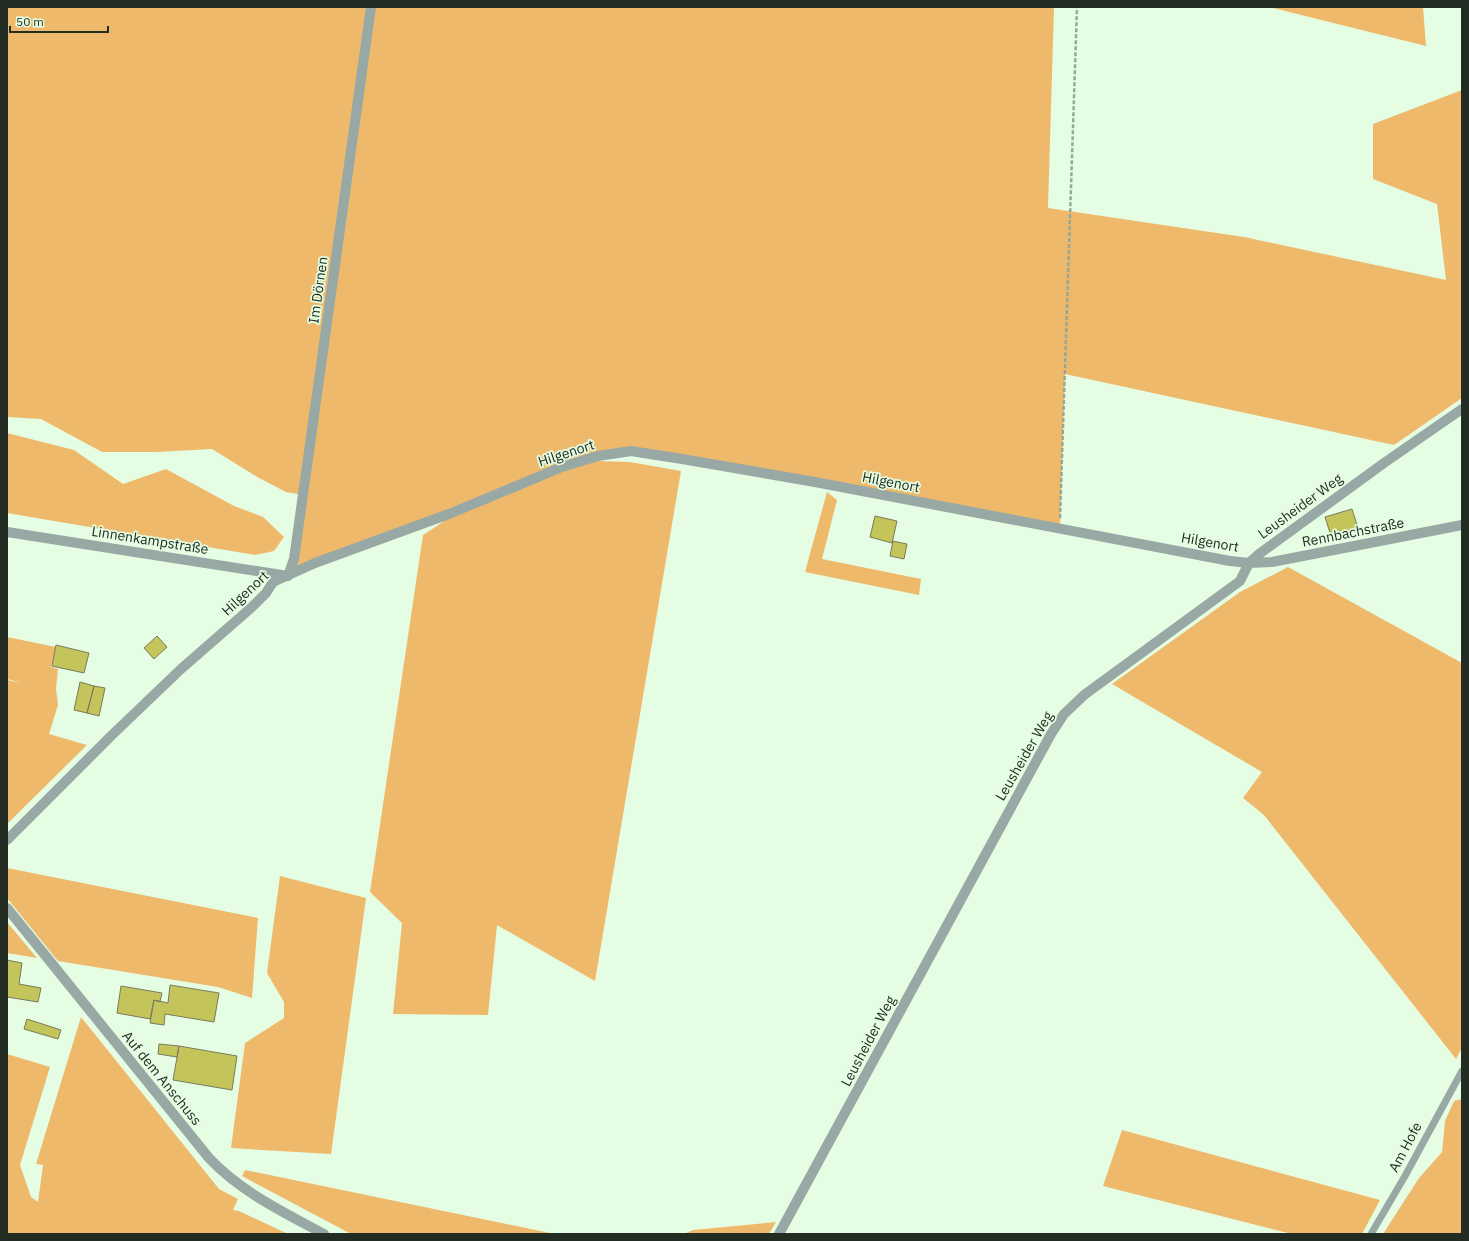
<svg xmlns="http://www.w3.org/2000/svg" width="1469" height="1241" font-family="'IBM Plex Sans',sans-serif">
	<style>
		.green { fill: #efb96c }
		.building { fill: #c3c45a; stroke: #7a7a5d }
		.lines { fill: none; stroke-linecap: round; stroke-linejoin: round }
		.path { stroke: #96a895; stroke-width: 2.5; stroke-dasharray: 4 2; stroke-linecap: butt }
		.lane { stroke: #98a9a5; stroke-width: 7 }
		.street { stroke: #98a9a5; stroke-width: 10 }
		.labels { text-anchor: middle; stroke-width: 3.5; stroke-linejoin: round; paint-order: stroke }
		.street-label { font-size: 14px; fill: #232c22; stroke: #e4fde3 }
	</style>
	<rect width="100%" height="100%" fill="#e4fde3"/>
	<!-- green -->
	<path class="green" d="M7,7H1054L1048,208L1244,237L1446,280L1437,204L1373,179V124L1462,90V398L1394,445L1065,374L1060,528L631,451L598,456L288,576L303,495L286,492L259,478L212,449L156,452H102L41,419L7,417Z
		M1269,7H1423L1426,46Z
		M7,433L74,450L123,484L166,469L234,506L263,517L284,537L274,551L255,555L7,513Z
		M597,461L630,462L681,471L595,981L497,925L488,1015L393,1014L402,923L370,892L423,535L449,518L561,471Z
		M827,492L837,500L822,559L921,579L919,595L805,572Z
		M1288,567L1462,663V1048L1456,1059L1264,815L1243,798L1262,772L1112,684L1240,592Z
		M7,637L56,647L51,667L58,669L56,689L58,705L49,734L87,745L7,824V680L22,683L7,679Z
		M7,868L258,918L252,998L218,987L58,961L7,898Z
		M280,876L366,898L331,1154L231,1148L245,1043L284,1018V1002L267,973Z
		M7,922L37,958L7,953Z
		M81,1017L219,1189L238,1199L233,1210L239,1211L288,1234H7V1054L50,1067L20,1165L31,1197L38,1202L43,1165L36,1164Z
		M1462,1099V1234H1383L1419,1178L1442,1152L1445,1121L1454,1101Z
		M1122,1130L1380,1200L1362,1234H1292L1103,1186Z
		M245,1170L555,1234H351L242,1176Z
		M776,1222L769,1234H684L693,1230Z"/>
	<!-- building -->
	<path class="building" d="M1352,509L1358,528L1331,536L1325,517Z
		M875,516L897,521L892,543L870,537Z
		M893,541L907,544L904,559L890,556Z
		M157,636L167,647L154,659L144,648Z
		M56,645L89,653L84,673L52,666Z
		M80,682L94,686L87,713L74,710Z
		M94,686L105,688L99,716L87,713Z
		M7,960L22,963L19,984L41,988L38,1002L7,997Z
		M170,985L219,993L214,1022L165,1014L164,1025L150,1023L154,1000L168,1003Z
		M121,986L162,993L160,1002L154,1000L150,1019L117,1013Z
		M27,1019L61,1030L58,1039L24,1029Z
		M159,1044L179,1046L177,1057L158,1054Z
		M179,1046L237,1056L232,1090L173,1080Z"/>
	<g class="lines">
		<!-- path -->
		<path class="path" d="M1060,518L1077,7"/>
		<!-- lane -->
		<path class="lane" d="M1371,1234L1405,1176L1462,1071"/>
		<!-- street -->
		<path class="street" d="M7,532L288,576
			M288,576L294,559L371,7
			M7,840L112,735L181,669L252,607L266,593L273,582L315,563L449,514L562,467L598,456L631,451L682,459L815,482L1230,561L1249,563L1272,562L1462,525
			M7,908L209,1158C241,1192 283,1212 324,1234
			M779,1234L1051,734L1064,714L1084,695L1240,581L1249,563L1259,554L1384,463L1462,409"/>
	</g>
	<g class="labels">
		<!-- street labels -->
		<g class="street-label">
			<text transform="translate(318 290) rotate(-82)" y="5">Im Dörnen</text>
			<text transform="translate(566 453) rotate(-18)" y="5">Hilgenort</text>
			<text transform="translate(891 482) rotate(11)" y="5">Hilgenort</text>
			<text transform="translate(1300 506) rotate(-36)" y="5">Leusheider Weg</text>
			<text transform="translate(1353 532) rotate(-11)" y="5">Rennbachstraße</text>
			<text transform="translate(150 540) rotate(9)" y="5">Linnenkampstraße</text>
			<text transform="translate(1210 542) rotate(10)" y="5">Hilgenort</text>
			<text transform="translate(245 593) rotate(-43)" y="5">Hilgenort</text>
			<text transform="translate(1024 756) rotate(-60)" y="5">Leusheider Weg</text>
			<text transform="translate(868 1041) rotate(-62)" y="5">Leusheider Weg</text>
			<text transform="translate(162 1078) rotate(51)" y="5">Auf dem Anschuss</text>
			<text transform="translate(1405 1147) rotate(-62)" y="5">Am Hofe</text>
		</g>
	</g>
	<!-- border -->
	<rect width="1469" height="1241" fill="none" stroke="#232c22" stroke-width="16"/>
	<!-- scale -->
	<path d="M10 26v6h98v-6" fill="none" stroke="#232c22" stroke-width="2"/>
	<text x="16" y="26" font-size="12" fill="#232c22" stroke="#e4fde3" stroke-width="3" paint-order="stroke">50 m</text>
</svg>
